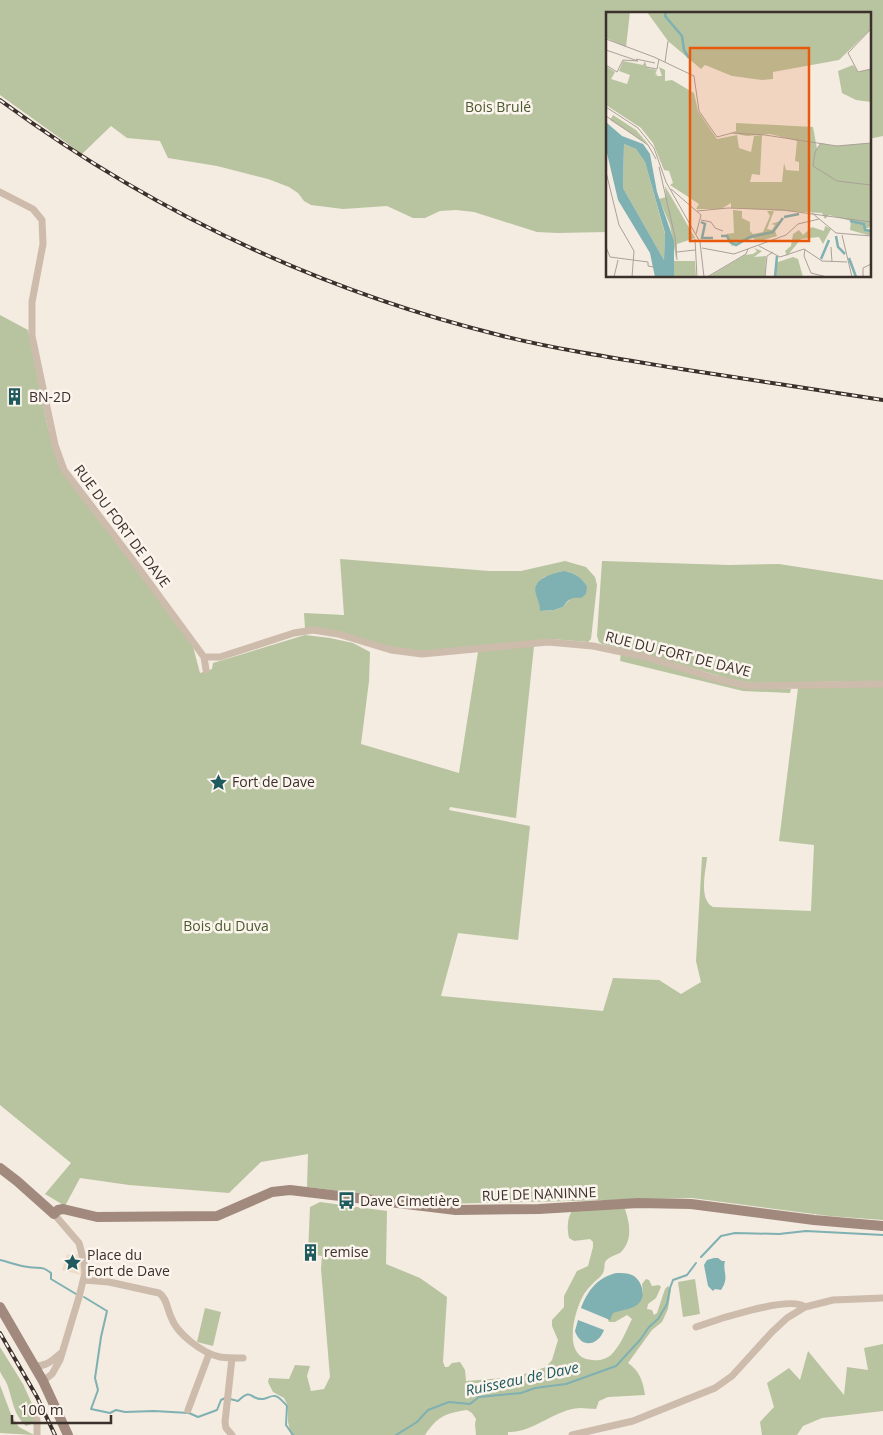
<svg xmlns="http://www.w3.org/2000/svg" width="883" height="1435" font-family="'Open Sans',sans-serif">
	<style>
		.green { fill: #b8c4a0; fill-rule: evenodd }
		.plaza { fill: #ecdcc8 }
		.water { fill: #7fb0b2 }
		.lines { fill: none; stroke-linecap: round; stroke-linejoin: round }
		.stream { stroke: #7fb0b2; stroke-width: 2 }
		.street { stroke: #cdbbac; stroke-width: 7 }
		.secondary { stroke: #a18a7d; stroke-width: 10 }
		.rail-casing { stroke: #3b302b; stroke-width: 4 }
		.rail { stroke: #fbf5ee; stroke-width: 2; stroke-dasharray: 5.5; stroke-linecap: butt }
		.labels { text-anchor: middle; stroke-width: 5; stroke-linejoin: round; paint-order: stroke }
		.park-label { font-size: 14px; fill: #4a5a2e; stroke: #fbf5ee }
		.poi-label { font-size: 14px; fill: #3b302b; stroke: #fbf5ee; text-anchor: start }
		.street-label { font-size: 14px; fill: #3b302b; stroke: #fbf5ee }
		.water-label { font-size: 15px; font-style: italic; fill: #1f5a5e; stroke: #fbf5ee }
		.inset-river { fill: none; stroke: #7fb0b2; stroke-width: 2.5 }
		.inset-road { fill: none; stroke: #aaa098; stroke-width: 1 }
		.view { fill: #e8590c; fill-opacity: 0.15; stroke: #e8590c; stroke-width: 2.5 }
		.inset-edge { fill: none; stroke: #3b302b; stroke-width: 2.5 }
	</style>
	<rect width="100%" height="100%" fill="#f4ebe1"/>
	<!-- green -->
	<path class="green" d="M0,0H883V136L869,139V14H607V232L557,233L537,232L474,212L456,210L440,211L425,218H413L387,206L343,209L311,205L304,201L298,193L289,187L268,179L217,166L168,158L160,141L127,138L111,126L82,154L0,95Z
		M0,315L28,330L47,424L61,470L192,643L200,673L212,669L213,663L305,635L330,638L353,643L370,652L369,681L361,744L459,773L478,652L534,646L516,818L450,807L449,810L530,826L518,940L458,933L441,996L603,1011L613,978L659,980L681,994L701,982L696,961L702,857H707C706,871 698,899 713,907L811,911L814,845L779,841L798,688L883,686V1220L829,1216L692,1198L442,1204L307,1187L308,1154L261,1162L229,1193L129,1185L80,1178L65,1206L45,1194L71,1163L0,1105Z
		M340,559L489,571H521L565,561L586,567L595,577L597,585L591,639L588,642L551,639L423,651L402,649L305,628L304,613L344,615ZM565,571C576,574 581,577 587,586C579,593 569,598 563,607L554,610L541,611L536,585L544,577Z
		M602,561L729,565L779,564L883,580V681L751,683L730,679L644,654L602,644L599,642L597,636Z
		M621,653L758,689H791L790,693L743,691L620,661Z
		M320,1202L387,1211L386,1264L420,1278L447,1297L443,1362L445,1367H448L452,1363L460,1362L465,1370L466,1381L515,1377L546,1367L552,1360L558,1340L552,1326V1320L564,1307V1296L577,1271L588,1266L593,1247V1242L590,1239L574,1241L569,1238C567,1229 567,1218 572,1211L621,1207L625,1209C630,1224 633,1241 620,1253C595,1262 611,1265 600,1277C594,1282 589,1287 584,1294C574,1311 561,1359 593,1360C600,1361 606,1359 611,1355C621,1345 626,1331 632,1319L627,1315L615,1322H609L606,1315L643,1293L642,1284L646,1279L649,1280L652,1286L659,1285L661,1287L656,1298L648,1304L647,1309L652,1310L654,1315L657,1313L665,1289L668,1286L671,1289L668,1309L662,1322L652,1330L628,1363C640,1371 643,1382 645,1395L608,1397L599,1401L596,1409C591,1409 585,1408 580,1408C555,1409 533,1433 508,1432V1435H476L475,1424L476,1419L472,1413L467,1410C445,1413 437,1417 425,1435H291L288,1422V1406L284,1398L273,1392L268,1382L269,1378L289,1379L295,1365L310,1366L307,1376L311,1391L324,1389L330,1377L321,1269L322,1256L308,1254L310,1207Z
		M695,1279L700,1314L683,1317L678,1282Z
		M205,1308L221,1312L213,1346L197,1342Z
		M883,1344V1411L822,1418L803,1426L797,1435H762L760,1422L774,1407L767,1383L789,1368L800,1380L808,1351L844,1395L847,1367L868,1370L864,1348Z
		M0,1347L23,1384L37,1415L34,1423L26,1426C13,1414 13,1400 7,1384C5,1379 1,1375 0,1371C0,1363 0,1355 0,1347Z
		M0,1385L12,1417L19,1427L34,1435L0,1433Z"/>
	<!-- plaza -->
	<path class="plaza" d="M79,1252L82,1266L81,1275L62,1270L67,1254L75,1256Z"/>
	<!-- water -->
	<path class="water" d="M565,571C576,574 581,577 587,586L586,594L581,598C572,597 568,599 563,607L554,610L540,611C540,604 538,601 536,594C531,578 554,573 565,571Z
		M714,1258H718L722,1261H725C722,1271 730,1277 721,1290L715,1289L713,1291L708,1286L704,1265L707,1260Z
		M616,1273C622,1273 627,1273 632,1275C641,1279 647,1295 639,1303C634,1309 622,1310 613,1313L610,1320L581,1308C588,1290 597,1278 616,1273Z
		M578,1320L604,1330C598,1346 581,1349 575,1331Z"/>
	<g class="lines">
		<!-- stream -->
		<path class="stream" d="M701,1257L721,1236L735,1233L779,1234L806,1231L883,1235
			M0,1260C9,1262 19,1266 28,1267C40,1269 41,1265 51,1273V1279L76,1294
			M84,1297L107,1311L101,1337L95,1378L98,1390L91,1409L110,1413L116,1410L125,1412L154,1411L189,1413L198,1417L217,1410L221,1400L225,1398
			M230,1399L238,1401C253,1387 249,1400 263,1399C267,1399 271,1395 275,1396C279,1396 284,1403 287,1406L286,1425L293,1435
			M396,1435L417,1422L428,1410L449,1402L470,1404L479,1397L521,1393L535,1388L566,1384L616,1366L640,1340L649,1327L658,1319L667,1304L670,1288L673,1280L687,1275L696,1263"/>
		<!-- street -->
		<path class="street" d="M0,192L33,209L42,220L43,244L32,302V336L55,445L64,470L132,559L204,657H220L294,633L313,630L338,634L391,650L422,654L548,642L593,646L646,657L717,679L748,686L883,684
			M204,657L206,670
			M84,1280L109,1282L159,1293C167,1298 167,1309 171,1317C177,1334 202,1353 220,1357C228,1358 236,1358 243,1358
			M696,1327C715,1320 790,1295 805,1307
			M33,1366C46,1367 52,1361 61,1353
			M43,1381L52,1374L60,1360L79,1297L85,1273L84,1262L79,1243L54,1214
			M188,1410L209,1354
			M37,1420V1435
			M232,1435L226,1428L225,1422L232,1358
			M572,1435L633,1421L715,1388L732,1376L772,1332L787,1318L805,1307L833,1300L883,1298"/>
		<!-- secondary -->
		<path class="secondary" d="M0,1168L17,1181L54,1214L58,1210L63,1209L97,1217L217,1216L272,1192L290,1190L456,1210L539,1209L638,1203L691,1204L814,1220L883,1226
			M0,1307L43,1381L68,1435"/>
		<defs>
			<path id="rail" d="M0,100C150,210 318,290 499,335C559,350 620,359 681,369C748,379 816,390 883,400
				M0,1333L37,1397L55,1435"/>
		</defs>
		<!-- rail casing -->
		<use href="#rail" class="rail-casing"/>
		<!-- rail -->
		<use href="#rail" class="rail"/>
	</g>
	<!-- icons -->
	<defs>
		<symbol id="building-bare" viewBox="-9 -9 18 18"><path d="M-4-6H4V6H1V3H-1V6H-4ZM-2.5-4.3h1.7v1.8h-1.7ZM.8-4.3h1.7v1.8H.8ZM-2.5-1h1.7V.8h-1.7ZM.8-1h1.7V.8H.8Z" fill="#1f5a5e" stroke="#fbf5ee" stroke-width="2.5" paint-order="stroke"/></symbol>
		<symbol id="sight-bare" viewBox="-9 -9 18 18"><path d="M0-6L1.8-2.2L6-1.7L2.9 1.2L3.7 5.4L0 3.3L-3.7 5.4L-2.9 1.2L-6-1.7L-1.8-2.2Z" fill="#1f5a5e" stroke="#fbf5ee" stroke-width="2.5" paint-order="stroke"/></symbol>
		<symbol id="bus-bare" viewBox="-9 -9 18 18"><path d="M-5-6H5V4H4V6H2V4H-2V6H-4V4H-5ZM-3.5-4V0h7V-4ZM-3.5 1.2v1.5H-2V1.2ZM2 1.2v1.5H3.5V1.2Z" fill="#1f5a5e" stroke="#fbf5ee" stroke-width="2.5" paint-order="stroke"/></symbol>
	</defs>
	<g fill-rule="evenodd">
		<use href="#building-bare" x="2" y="384" width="25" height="25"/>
		<use href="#sight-bare" x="206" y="770" width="25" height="25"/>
		<use href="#bus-bare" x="334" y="1188" width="25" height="25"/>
		<use href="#building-bare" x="298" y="1240" width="25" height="25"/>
		<use href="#sight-bare" x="60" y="1250" width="25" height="25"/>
	</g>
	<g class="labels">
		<!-- park labels -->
		<g class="park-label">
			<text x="498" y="112">Bois Brulé</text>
			<text x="226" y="931">Bois du Duva</text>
		</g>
		<!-- poi labels -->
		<g class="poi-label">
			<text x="29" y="402">BN-2D</text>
			<text x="232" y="787">Fort de Dave</text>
			<text x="360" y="1206">Dave Cimetière</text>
			<text x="324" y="1257">remise</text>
			<text x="87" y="1260">Place du<tspan x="87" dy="16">Fort de Dave</tspan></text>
		</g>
		<!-- street labels -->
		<g class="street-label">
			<text transform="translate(122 526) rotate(53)" y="5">RUE DU FORT DE DAVE</text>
			<text transform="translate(678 654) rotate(14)" y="5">RUE DU FORT DE DAVE</text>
			<text transform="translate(539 1194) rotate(-2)" y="5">RUE DE NANINNE</text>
		</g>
		<!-- water labels -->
		<g class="water-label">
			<text transform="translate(522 1379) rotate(-12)" y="5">Ruisseau de Dave</text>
		</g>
	</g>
	<!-- overview -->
	<g transform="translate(606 12)">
		<rect width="265" height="265" fill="#f4ebe1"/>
		<path d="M0,0H24L20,35L0,26ZM41,0H265V17L233,48L167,60V67L156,68L126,64L99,53L95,57L62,29ZM17,49L37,53L39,49L41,56L51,58L48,64L50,61L51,64H56L53,55L59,58V69L66,68L88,81L92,99L111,127L131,123L133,136L145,140L148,124L156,123L154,163L146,162L144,170H176L178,151L180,158L193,159V150L189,149L191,129L164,122L141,124L125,121L130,119V111L207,115L211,137L215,131L228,134L265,131V214L260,217L265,218V224L244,218L245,209L223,203L219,207L216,201L125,196V191L115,197H90L93,192L64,173L67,171L63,159L58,158L47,131L35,116L0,93V54L9,60L5,67L21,72L24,63L13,59ZM247,53L252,60L265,57V90L250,88L236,81L232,59ZM7,103L30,118L43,133L4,108ZM18,132L30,137L39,150L59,222L58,248L17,176ZM59,174L89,226L71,232L70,246L64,213L53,187L60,185ZM127,198L136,199V206L144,210V219L147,222L157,220L164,204L161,199H168L161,217L166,218L169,213L165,212L174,209L169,219L171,224L151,230L147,226L126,234L120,222L128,221ZM219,214L225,217L217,232L213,225L195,227L181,244L179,239L185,234L187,222L193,218L197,223L206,215L218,219ZM148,236L156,239L148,245L160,244L159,265H102L139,243L147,242L151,239ZM187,245L192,247L197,265H169V251ZM68,249H89L90,265H68Z" fill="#b8c4a0"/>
		<path d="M1,111L16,124L37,132L44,142L51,180L68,229V265H49L44,241L12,188L0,137ZM18,132L30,137L39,150L59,221L58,248L17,176Z" fill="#7fb0b2" fill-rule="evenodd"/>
		<path class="inset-river" d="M60,0L59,4L76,24L78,38L83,46M178,205L193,202M244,209L258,212L259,218L265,219M95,210L99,212L96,226H107M115,224H121L124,230L130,233L144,225L167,220L177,206M230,224L232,235L239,242M243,246L250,265M215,247L223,228M169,265L171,244"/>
		<path class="inset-road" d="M265,17L242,41L252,60L265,57M0,27L48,45L88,64L93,99L111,125L126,121L159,123L231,134L265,131M0,38L32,49L17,48L11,60L0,53M30,47L49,51M59,50L62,29M40,55L51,57L53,47M0,95L32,116L48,136L60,170L94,230L98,265M0,104L42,133L50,147M215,131L209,140L207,154L231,169L265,173M53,155L69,225L71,248M0,160L13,213L28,239L26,265M65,177L95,203L90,222M91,199L122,196L177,198L265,210M206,201L230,221L265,224M95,208L105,210L109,216L117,219M236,223L246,265M89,227L91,265M153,234L174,245L198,237L216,249L241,250M0,235L4,245L42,250V254L48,255M225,235L226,250M96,236L128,242L180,223L192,212L213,207M199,237L198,244L205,261L221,265M71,240L89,238M8,265L12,248M101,265L140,242L142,237M159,265L161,244L167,240M257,265V256L265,252"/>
		<path class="view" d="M84,36H203V229H84Z"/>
		<rect width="265" height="265" class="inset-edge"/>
	</g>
	<!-- scale -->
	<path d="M12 1415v8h99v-8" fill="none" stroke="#3b302b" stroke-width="2.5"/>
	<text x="20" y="1415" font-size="15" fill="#3b302b" stroke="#fbf5ee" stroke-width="4" paint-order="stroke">100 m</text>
</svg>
